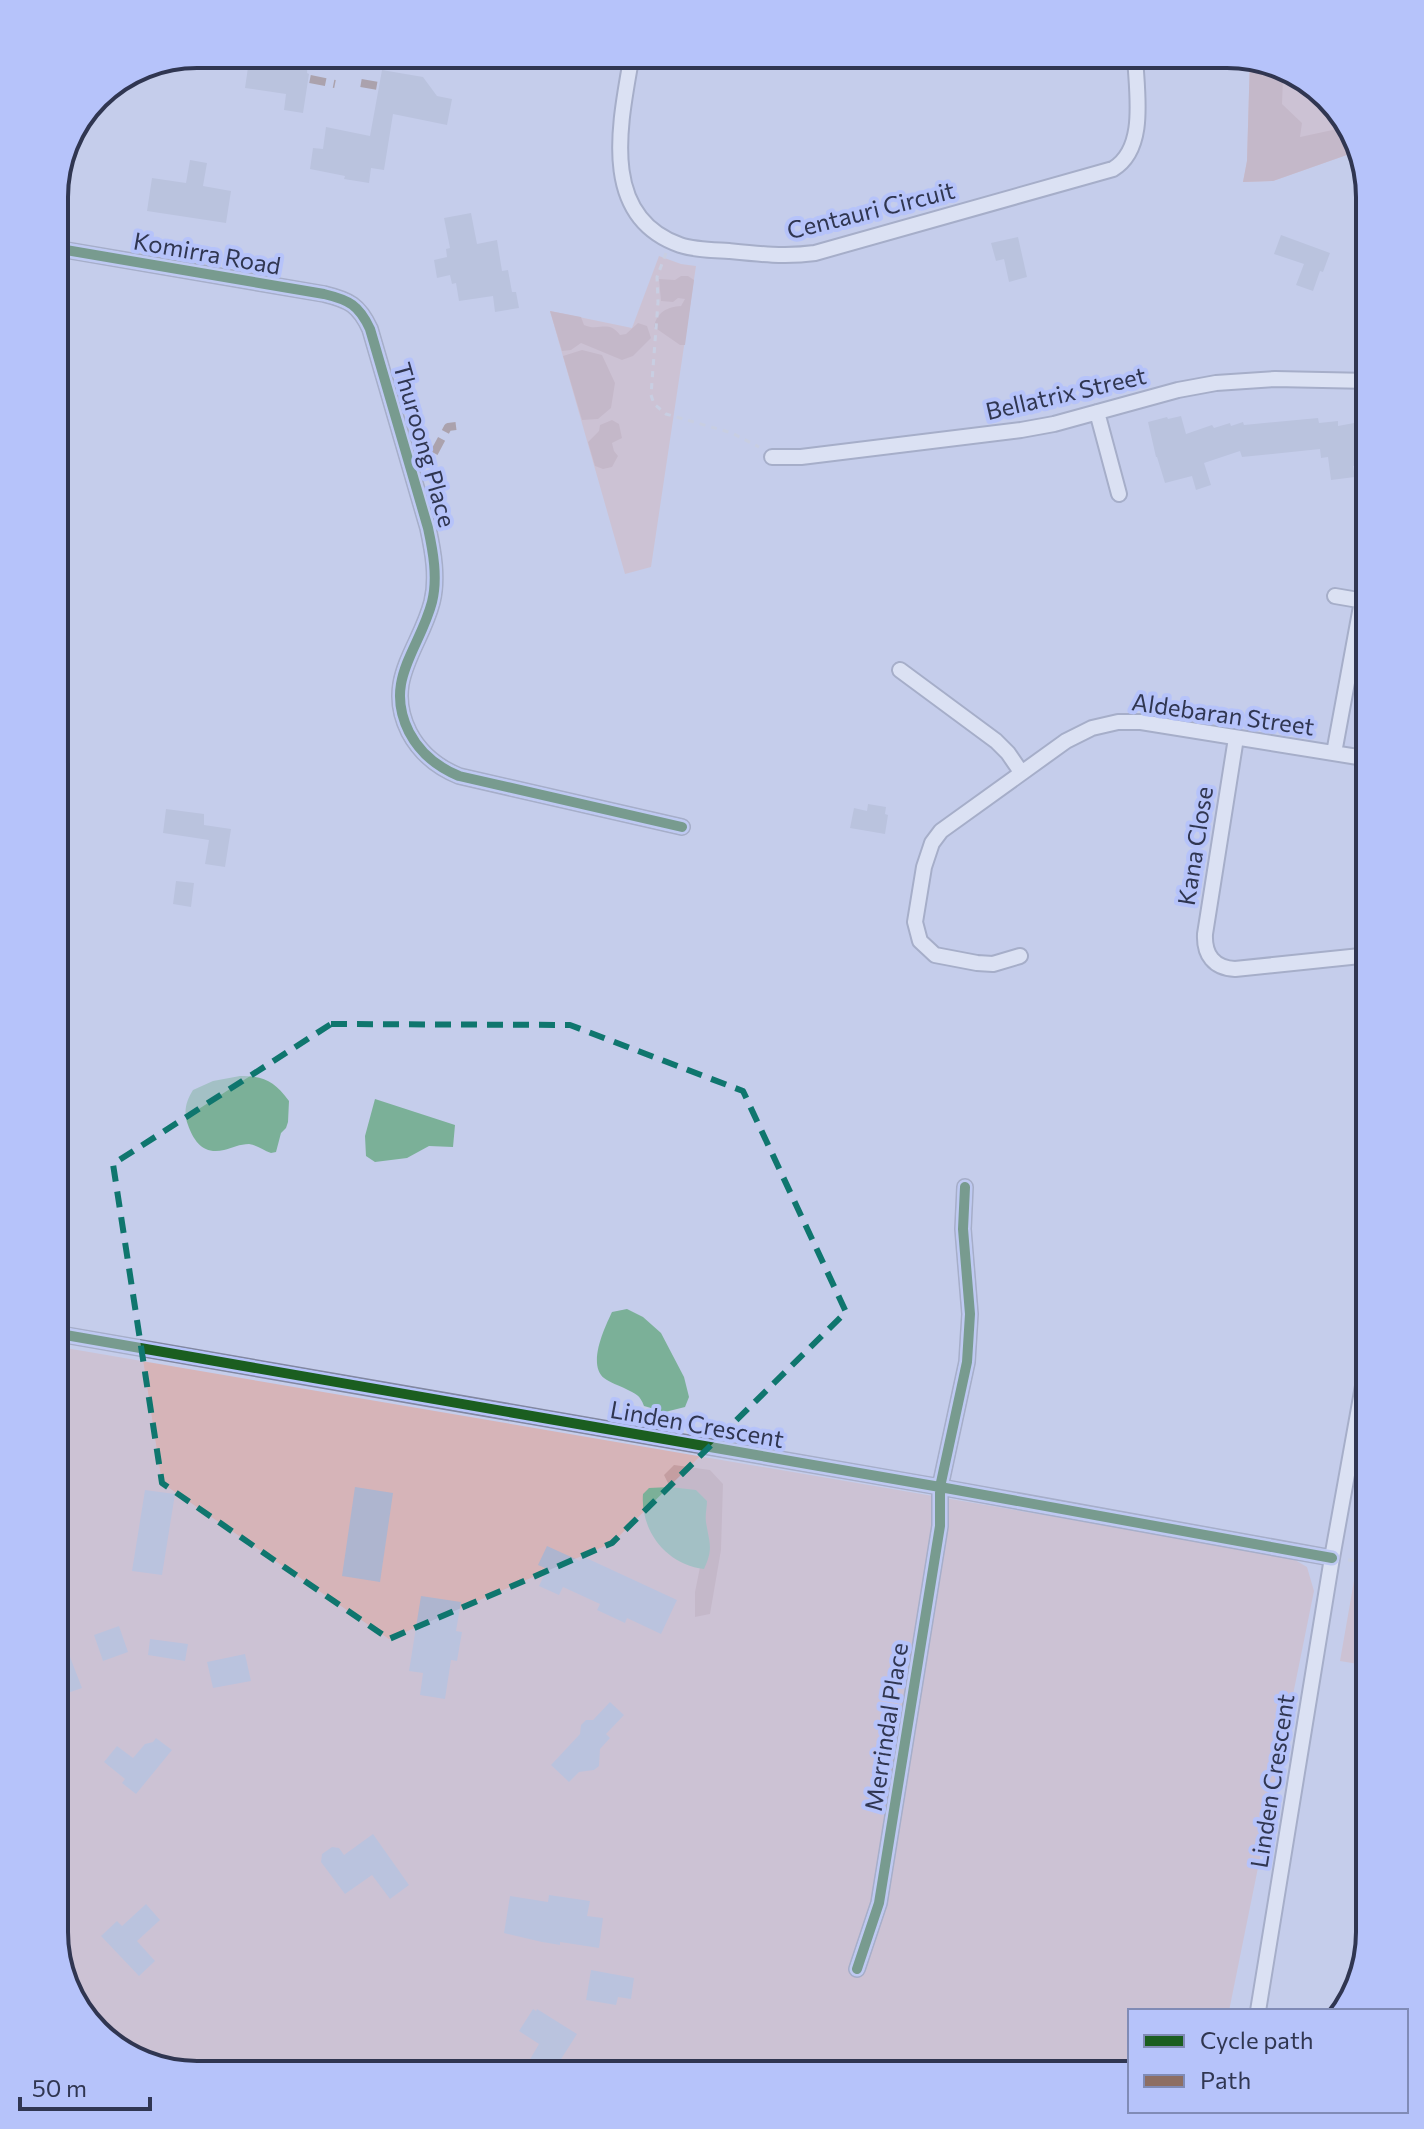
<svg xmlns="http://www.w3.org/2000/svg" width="1424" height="2129" font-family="Commissioner,sans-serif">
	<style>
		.green { fill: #d6b4b8 }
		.forest { fill: #c49ea1 }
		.water { fill: #7bb098 }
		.building { fill: #aeb5cf }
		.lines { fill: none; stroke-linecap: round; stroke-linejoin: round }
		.lane-casing { stroke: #8187a0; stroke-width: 11 }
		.street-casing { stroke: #8187a0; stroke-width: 18 }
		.path { stroke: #cdcfd7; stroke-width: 3; stroke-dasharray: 6 6; stroke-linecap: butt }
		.lane { stroke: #f6f8fc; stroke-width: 7 }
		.street { stroke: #f6f8fc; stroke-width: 14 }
		.quiet { stroke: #8d6e63; stroke-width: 8; stroke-dasharray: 16 8; stroke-linecap: butt }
		.cycleway-casing { stroke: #b6c3fa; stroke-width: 15 }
		.cycleway { stroke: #1b5e20; stroke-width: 10 }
		.marked { fill: none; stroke: #0f766e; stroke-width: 6; stroke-dasharray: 16 10; stroke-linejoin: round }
		.labels { text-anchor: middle; stroke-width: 8; stroke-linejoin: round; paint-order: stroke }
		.street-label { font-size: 24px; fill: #303651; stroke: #b6c3fa }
		.rim { fill: none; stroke: #303651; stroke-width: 4 }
	</style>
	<rect width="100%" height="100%" fill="#c5cdeb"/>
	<!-- green -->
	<path class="green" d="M1250,58L1299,73L1351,126L1358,151L1273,181L1243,182L1247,161Z
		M659,256L681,264L696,266L651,567L625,574L550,311L632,328Z
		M54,1346L1290,1557L1307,1567L1314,1591L1229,2011H1130V2075H188L125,2056L73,2003L54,1932Z
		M1370,1489V1666L1340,1661Z"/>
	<!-- forest -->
	<path class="forest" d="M1250,58L1275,66L1283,79L1282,104L1302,123L1300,137L1351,126L1358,151L1273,181L1243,182L1247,161Z
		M681,276H688L694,280L685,345H680L654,327C657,312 667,307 681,306L685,299L678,298L673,302L661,301L659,279L675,280Z
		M550,311L581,317L584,325C599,332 608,319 620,335L626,334L638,323L647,326L651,338L633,356L622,360L581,343L571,350L562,351Z
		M582,350L602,355L615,383L611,408L598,419L582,420L563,356Z
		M612,420L619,424L622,438L612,443L614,451L618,456L612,467L603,469L595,466L588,442L599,431L600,425Z
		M674,1465L710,1470L723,1484L721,1550L710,1614L695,1617V1592L704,1547L697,1496L670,1487L664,1475Z"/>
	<!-- water -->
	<path class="water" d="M240,1076C264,1076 274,1081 289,1101L288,1122L286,1128L281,1133L276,1152L271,1153C263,1150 257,1145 249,1144C240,1144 232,1148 224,1150C204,1155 194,1142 188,1125C183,1112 186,1101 193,1090L213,1081Z
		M375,1099L455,1125L453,1147L429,1146L407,1158L375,1162L366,1156L365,1136Z
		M627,1309L643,1317L661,1333L684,1377L689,1397L685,1407L665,1412L644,1406C640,1395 636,1394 626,1389C620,1386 609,1382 604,1378C587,1364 605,1327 612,1312Z
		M670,1487L696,1490L707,1501C707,1507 705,1515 706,1522C709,1542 714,1548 704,1569C667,1565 640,1531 643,1494L649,1488Z"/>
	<!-- building -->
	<path class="building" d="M250,54H265L270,62L283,54L289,55L292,59L308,61L307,73L309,74L303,113L284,110L286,94L245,88Z
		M382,70L423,77L437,96L452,99L447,125L393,114L384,170L371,168L369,183L344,179L345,176L310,169L313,148L323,149L326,127L370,136Z
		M190,160L207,163L203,186L231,191L226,223L147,211L152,178L186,183Z
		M471,213L477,244L497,240L502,271L508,270L512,292H516L519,308L495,312L493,296L459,301L456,283L452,284L450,275L437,278L434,260L447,257L446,249L450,248L444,218Z
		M1281,235L1330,253L1323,272L1320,271L1313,291L1296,285L1304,264L1274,254Z
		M1018,237L1027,277L1009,282L1004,259L996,261L991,243Z
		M1181,416L1186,434L1212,425L1214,428L1230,423L1231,426L1243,422L1244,425L1318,418L1319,423L1338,421V426L1370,420V463L1353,466L1355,477L1331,480L1328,457L1321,458L1320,449L1242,457L1240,451L1204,463L1211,485L1196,490L1192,476L1165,483L1157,457H1156L1148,422L1167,417L1168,419Z
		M868,804L886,807L885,814L888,815L885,834L850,828L854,808L867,811Z
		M166,809L204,814V825L231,829L225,867L205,864L209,840L163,833Z
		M176,881L194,883L191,907L173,904Z
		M355,1487L393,1493L380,1582L342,1576Z
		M145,1490L175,1494L162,1575L132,1571Z
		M547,1546L580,1561L582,1556L677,1600L661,1634L627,1618L625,1623L597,1610L600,1604L563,1587L559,1595L539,1586L547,1569L538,1565Z
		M421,1596L461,1602L456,1631L462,1632L457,1661L451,1660L445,1699L420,1695L423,1673L409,1671Z
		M55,1618L82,1688L59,1696L54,1684Z
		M119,1626L128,1652L103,1661L94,1635Z
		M150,1639L188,1644L185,1661L148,1655Z
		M245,1654L251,1681L213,1688L207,1662Z
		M610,1702L624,1715L606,1734L610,1738L600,1749L599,1766L594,1770L579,1772L569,1782L551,1765L580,1734L581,1725L586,1720H593Z
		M156,1738L172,1750L136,1794L122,1783L125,1779L104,1762L117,1746L133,1758L145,1744L153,1742Z
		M373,1834L409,1885L390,1899L372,1875L345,1894L321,1862L322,1854L332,1847L339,1848L344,1855Z
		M549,1895L590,1901L587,1916L603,1918L599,1948L560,1942V1945L542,1942L504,1933L510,1896L548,1902Z
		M146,1904L160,1920L137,1941L155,1961L139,1976L101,1936L117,1921L122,1926Z
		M591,1970L634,1978L631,1999L618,1997L616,2005L586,2000Z
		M533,2009L536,2011L537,2009L577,2034L551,2075H547L529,2061L539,2044L519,2031Z"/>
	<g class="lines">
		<defs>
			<path id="lane" d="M338,64L340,54"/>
			<path id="street" d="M632,54C621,119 597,216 680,245C695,250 713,250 729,251C758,254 786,257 815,253L1113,169C1148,148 1136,90 1135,54
				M54,248L324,294C349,300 359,305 370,329L428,528C433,551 438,578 432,602C420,649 383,680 409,732C420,753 437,767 459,776L682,827
				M1097,412L1119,494
				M772,457H801L1021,430L1054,424L1178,390L1216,383L1275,379L1370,381
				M1335,596L1370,602
				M900,670L996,741L1008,753L1021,772
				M1236,738L1205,934C1204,955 1214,968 1235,969L1370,955
				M1334,753L1362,601
				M1020,956L993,964L977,963L935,955L920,941L915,922L924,867L932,843L941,831L1066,741L1092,728L1118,722H1141L1370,759
				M54,1333L940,1487L1332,1558
				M857,1969L879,1903L940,1526V1487L967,1362L970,1314L963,1229L965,1187
				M1258,2011L1332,1558L1370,1347"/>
		</defs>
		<!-- lane casing -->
		<use href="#lane" class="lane-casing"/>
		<!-- street casing -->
		<use href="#street" class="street-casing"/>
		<!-- path -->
		<path class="path" d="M666,253L657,277L658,302L651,395L654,404L666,414L732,433L759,447
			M1348,1560L1370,1562"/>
		<!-- lane -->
		<use href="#lane" class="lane"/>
		<!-- street -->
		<use href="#street" class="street"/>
		<!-- quiet -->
		<path class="quiet" d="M310,79L335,84
			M361,83L378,86
			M434,453L448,427L456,426"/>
		<defs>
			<path id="cycleway" d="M54,248L324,294C349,300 359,305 370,329L428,528C433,551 438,578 432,602C420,649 383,680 409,732C420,753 437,767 459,776L682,827
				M54,1333L940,1487L1332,1558
				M857,1969L879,1903L940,1526V1487L967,1362L970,1314L963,1229L965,1187"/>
		</defs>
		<!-- cycleway casing -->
		<use href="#cycleway" class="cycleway-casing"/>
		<!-- cycleway -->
		<use href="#cycleway" class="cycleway"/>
	</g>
	<!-- marked area -->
	<path d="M0 0H1424V2129H0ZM331,1024L570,1025L743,1091L846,1312L612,1543L389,1639L162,1483L113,1164Z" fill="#c5cdeb" fill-opacity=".55" fill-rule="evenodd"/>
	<path class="marked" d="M331,1024L570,1025L743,1091L846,1312L612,1543L389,1639L162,1483L113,1164Z"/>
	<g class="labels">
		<!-- street labels -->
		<g class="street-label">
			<text transform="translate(871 211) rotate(-14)" y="8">Centauri Circuit</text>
			<text transform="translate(207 254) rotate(10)" y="8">Komirra Road</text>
			<text transform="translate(1066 394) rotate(-13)" y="8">Bellatrix Street</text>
			<text transform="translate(424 445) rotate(74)" y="8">Thuroong Place</text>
			<text transform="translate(1223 715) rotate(8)" y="8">Aldebaran Street</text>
			<text transform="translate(1196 846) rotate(-81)" y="8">Kana Close</text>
			<text transform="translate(697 1425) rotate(10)" y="8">Linden Crescent</text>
			<text transform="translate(887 1727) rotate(-81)" y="8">Merrindal Place</text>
			<text transform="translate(1273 1781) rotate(-81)" y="8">Linden Crescent</text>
		</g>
	</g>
	<!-- crop -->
	<path d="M0 0H1424V2129H0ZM197 68H1227A129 129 0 0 1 1356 197V1932A129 129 0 0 1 1227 2061H197A129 129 0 0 1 68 1932V197A129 129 0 0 1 197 68Z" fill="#b6c3fa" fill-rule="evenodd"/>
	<path class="rim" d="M197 68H1227A129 129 0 0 1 1356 197V1932A129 129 0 0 1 1227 2061H197A129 129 0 0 1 68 1932V197A129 129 0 0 1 197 68Z"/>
	<!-- legend -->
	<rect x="1128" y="2009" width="280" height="104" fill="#b6c3fa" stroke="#808bb6" stroke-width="2"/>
	<rect x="1144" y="2035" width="40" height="12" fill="#1b5e20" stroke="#808bb6" stroke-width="2"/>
	<text x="1200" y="2049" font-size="24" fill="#303651">Cycle path</text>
	<rect x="1144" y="2075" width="40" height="12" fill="#8d6e63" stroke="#808bb6" stroke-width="2"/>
	<text x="1200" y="2089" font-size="24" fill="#303651">Path</text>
	<!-- scale -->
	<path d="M20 2097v12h130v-12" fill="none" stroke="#303651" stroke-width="4"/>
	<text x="32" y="2097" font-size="24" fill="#303651" stroke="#b6c3fa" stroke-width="6" paint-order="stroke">50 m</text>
</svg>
